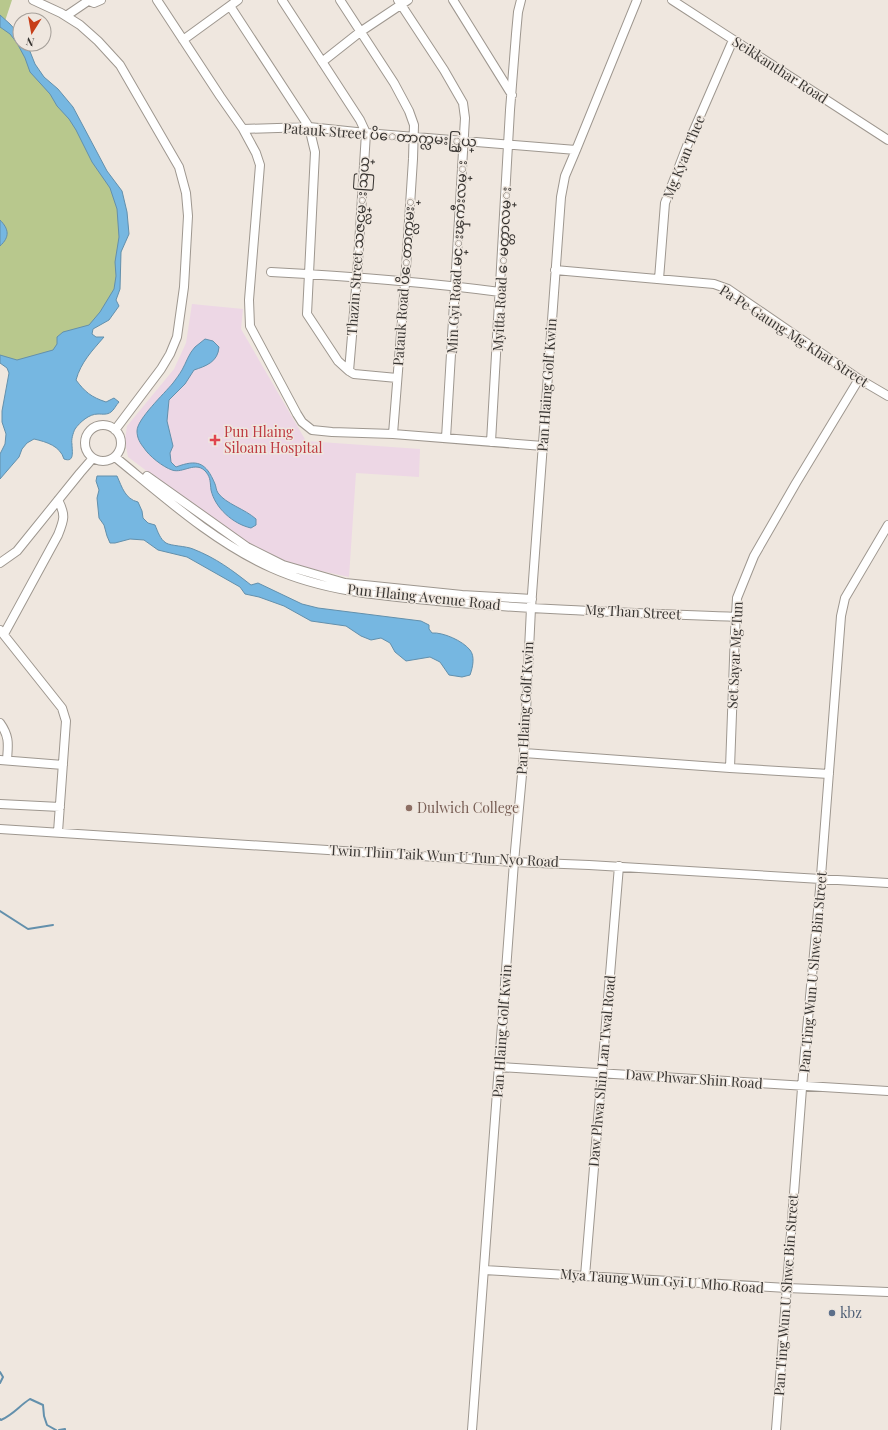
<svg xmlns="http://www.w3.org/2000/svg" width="888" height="1430" font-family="'Playfair Display','Noto Sans Myanmar',serif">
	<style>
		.medical { fill: #edd7e5 }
		.green { fill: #b8c88d }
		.water { fill: #76b7e1; stroke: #6390ac }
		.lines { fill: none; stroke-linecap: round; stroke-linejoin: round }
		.stream { stroke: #6390ac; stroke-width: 2 }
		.minor-casing { stroke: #9e978f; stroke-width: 10 }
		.minor { stroke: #fff; stroke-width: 8 }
		.health-dot { fill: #e0444e; stroke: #efe7df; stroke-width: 1.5 }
		.education-dot { fill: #8d6e63; stroke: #efe7df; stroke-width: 1.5 }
		.service-dot { fill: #5c6f8a; stroke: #efe7df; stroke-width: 1.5 }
		.labels { text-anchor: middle; stroke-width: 3; stroke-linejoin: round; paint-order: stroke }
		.street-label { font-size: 14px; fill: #383532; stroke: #efe7df }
		.health-label { font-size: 14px; fill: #be3a42; stroke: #efe7df; text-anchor: start }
		.education-label { font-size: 14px; fill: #785e54; stroke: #efe7df; text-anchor: start }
		.service-label { font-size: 14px; fill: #4e5e75; stroke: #efe7df; text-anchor: start }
	</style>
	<rect width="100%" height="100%" fill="#efe7df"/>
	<!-- medical -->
	<path class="medical" d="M192,304L243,309L241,329L306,441L420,449L419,477L356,473L349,577L298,566L258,549L231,534L128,457L125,440L127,426L174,369L186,343Z"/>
	<!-- green -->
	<path class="green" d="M0,0H12L4,24L20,44L38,73L68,111L116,192L124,229L117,287L63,371L0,358Z"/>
	<!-- water -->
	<path class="water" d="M0,15L10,24L20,35V44H27L35,64L44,77L58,89L73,107L107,171L122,191L127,212L129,234L121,252L120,289L116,300L119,306L109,320L93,329L92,334L96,337H104C92,351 81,362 76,380C85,392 91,397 106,402L114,398L119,402C116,405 114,410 111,412C107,415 103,414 98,414C89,414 80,422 75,429C73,433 71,440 72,444C72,451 75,463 64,459C60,446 47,442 34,439L27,443L22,449L19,457L0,479V454L5,444L6,434L2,422V411L9,373L7,368L0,363V355L17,360L53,350L57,344V337L63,332L89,325L100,312L114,289L116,276L115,262L119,237L117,209L110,188L92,162L76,130L69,119L57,106L50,94L30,72L25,58L17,43L10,34L0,27Z
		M0,220C9,229 10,237 0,246Z
		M205,339L213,341L219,347C218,362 206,366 194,370L185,384L169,400L167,421L173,446L170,453L171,462L176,467C197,459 206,462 215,484C216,486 216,490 218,493C226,504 245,509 256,519V525L251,528C233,524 215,508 211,490C210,483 211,478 206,472C196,460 183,474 172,470C163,467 149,456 144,448C140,443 137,438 137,431C137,419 164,394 173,383C176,379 179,375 182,370C186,363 189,353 195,347C198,344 202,342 205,339Z
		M97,476H117C122,487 125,499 138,502L142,511L143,518L148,523L155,525C158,532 160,539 166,543C171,546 186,546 193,549C216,558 232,570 251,585L258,583L302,604L318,608L421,621L429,625V629L432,633C443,632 463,641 470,650C475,656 473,667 470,675L462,677L449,675L440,662L430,657L406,661L395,652L390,643L381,638L371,640L361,636L346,626L311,621L284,606L259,597L245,594L240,587L187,557L158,550L144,540L130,539L115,543H110L107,536L104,525L99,518L97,498L99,490L96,481Z"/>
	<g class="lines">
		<!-- stream -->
		<path class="stream" d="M0,911L28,929L53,925
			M0,1372L3,1377L0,1383
			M0,1419L1,1420C14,1414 19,1406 30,1399L43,1405L44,1416L47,1425L56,1430
			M59,1430L65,1429V1430"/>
		<defs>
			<path id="minor" d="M33,0L61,13L80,25L98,41L120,65L179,167L186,193L188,216L184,287L177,337L170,354L161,369L115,430
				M87,0L94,3L101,0
				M157,0L220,96L243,129L309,127L366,133L576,150
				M282,0L360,120L366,133L357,277L349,371L354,374L397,378
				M340,0L394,83L409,111L414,125L413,159L405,283L393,434L543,446
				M398,0L444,70L463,103L465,118L446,438
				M453,0L512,95
				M672,0L888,140
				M230,6L309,127L315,152L307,314L338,361L349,371
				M66,16L88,1
				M183,40L238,0
				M322,62L360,32L408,0
				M243,129L256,153L260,165L249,300L250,326L297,414L302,422L312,430L332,432L393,434
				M555,270L714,284L728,289L859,379L888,396
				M271,272C348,276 424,282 500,292
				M659,279L665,203L687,146L733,40
				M85 443a18 18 0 1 1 36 0a18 18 0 1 1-36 0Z
				M491,442L510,110L516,34L518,12L521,0
				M115,457C163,496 215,543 272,568C323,591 381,596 437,601C536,610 636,613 736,617
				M147,476L247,547L283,565L345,583L462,595L532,599
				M0,563L17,551L80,473L93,458
				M0,630L62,708L66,721L58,832
				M4,634L58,535C64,520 66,515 58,500
				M0,723C10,737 8,745 7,760
				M524,753L730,768
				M0,760L63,765
				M829,774L730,768L735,632L737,598L754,556L796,483L859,379
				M0,804L60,807
				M0,829L514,862L589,865L888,883
				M500,1067L888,1091
				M484,1270L787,1288L888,1292
				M585,1276L619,866
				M472,1430L514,862L524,753L531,608L561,197L565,176L576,150L637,0
				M776,1430L804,1062L820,889L841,616L845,598L888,525"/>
		</defs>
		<!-- minor casing -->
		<use href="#minor" class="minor-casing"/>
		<!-- minor -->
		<use href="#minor" class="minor"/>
	</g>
	<!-- markers -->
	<path class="health-dot" d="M213 434h4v4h4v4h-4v4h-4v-4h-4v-4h4z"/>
	<circle class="education-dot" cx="409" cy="808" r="4"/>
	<circle class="service-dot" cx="832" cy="1313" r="4"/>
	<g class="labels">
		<!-- street labels -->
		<g class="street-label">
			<text transform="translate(780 70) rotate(33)" y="5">Seikkanthar Road</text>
			<text transform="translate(380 135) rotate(4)" y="5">Patauk Street ပိေတာက္လမး္သြယ္</text>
			<text transform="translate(684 157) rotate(-68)" y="5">Mg Kyan Thee</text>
			<text transform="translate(358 246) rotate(-86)" y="5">Thazin Street သဇင္လမ္းသြယ္</text>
			<text transform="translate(457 257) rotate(-87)" y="5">Min Gyi Road မင္းၾကီးလမ္း</text>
			<text transform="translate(502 269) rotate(-87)" y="5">Myitta Road ေမတ္တာလမ္း</text>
			<text transform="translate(404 282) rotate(-86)" y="5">Patauk Road ပိေတာက္လမး္</text>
			<text transform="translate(794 336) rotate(33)" y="5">Pa Pe Gaung Mg Khat Street</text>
			<text transform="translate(547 385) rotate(-86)" y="5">Pan Hlaing Golf Kwin</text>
			<text transform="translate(424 597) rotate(6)" y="5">Pun Hlaing Avenue Road</text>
			<text transform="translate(633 612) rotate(3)" y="5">Mg Than Street</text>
			<text transform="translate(735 655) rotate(-87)" y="5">Set Sayar Mg Tun</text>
			<text transform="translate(525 708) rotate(-87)" y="5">Pan Hlaing Golf Kwin</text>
			<text transform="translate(444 856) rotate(3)" y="5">Twin Thin Taik Wun U Tun Nyo Road</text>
			<text transform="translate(813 972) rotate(-85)" y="5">Pan Ting Wun U Shwe Bin Street</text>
			<text transform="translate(502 1031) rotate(-86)" y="5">Pan Hlaing Golf Kwin</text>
			<text transform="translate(602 1071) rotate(-85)" y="5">Daw Phwa Shin Lan Twal Road</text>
			<text transform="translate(694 1079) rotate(4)" y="5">Daw Phwar Shin Road</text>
			<text transform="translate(662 1281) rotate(4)" y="5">Mya Taung Wun Gyi U Mho Road</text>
			<text transform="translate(786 1295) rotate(-86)" y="5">Pan Ting Wun U Shwe Bin Street</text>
		</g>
		<!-- health labels -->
		<g class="health-label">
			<text x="224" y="437">Pun Hlaing<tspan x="224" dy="16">Siloam Hospital</tspan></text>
		</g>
		<!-- education labels -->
		<g class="education-label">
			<text x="417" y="813">Dulwich College</text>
		</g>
		<!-- service labels -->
		<g class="service-label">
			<text x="840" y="1318">kbz</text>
		</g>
	</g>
	<!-- north arrow -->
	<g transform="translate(32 32) rotate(191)"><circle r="19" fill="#efe7df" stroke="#a6a09a"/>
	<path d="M0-3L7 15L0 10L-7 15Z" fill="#c73e18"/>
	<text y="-6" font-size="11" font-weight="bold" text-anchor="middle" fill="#383532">N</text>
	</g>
</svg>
